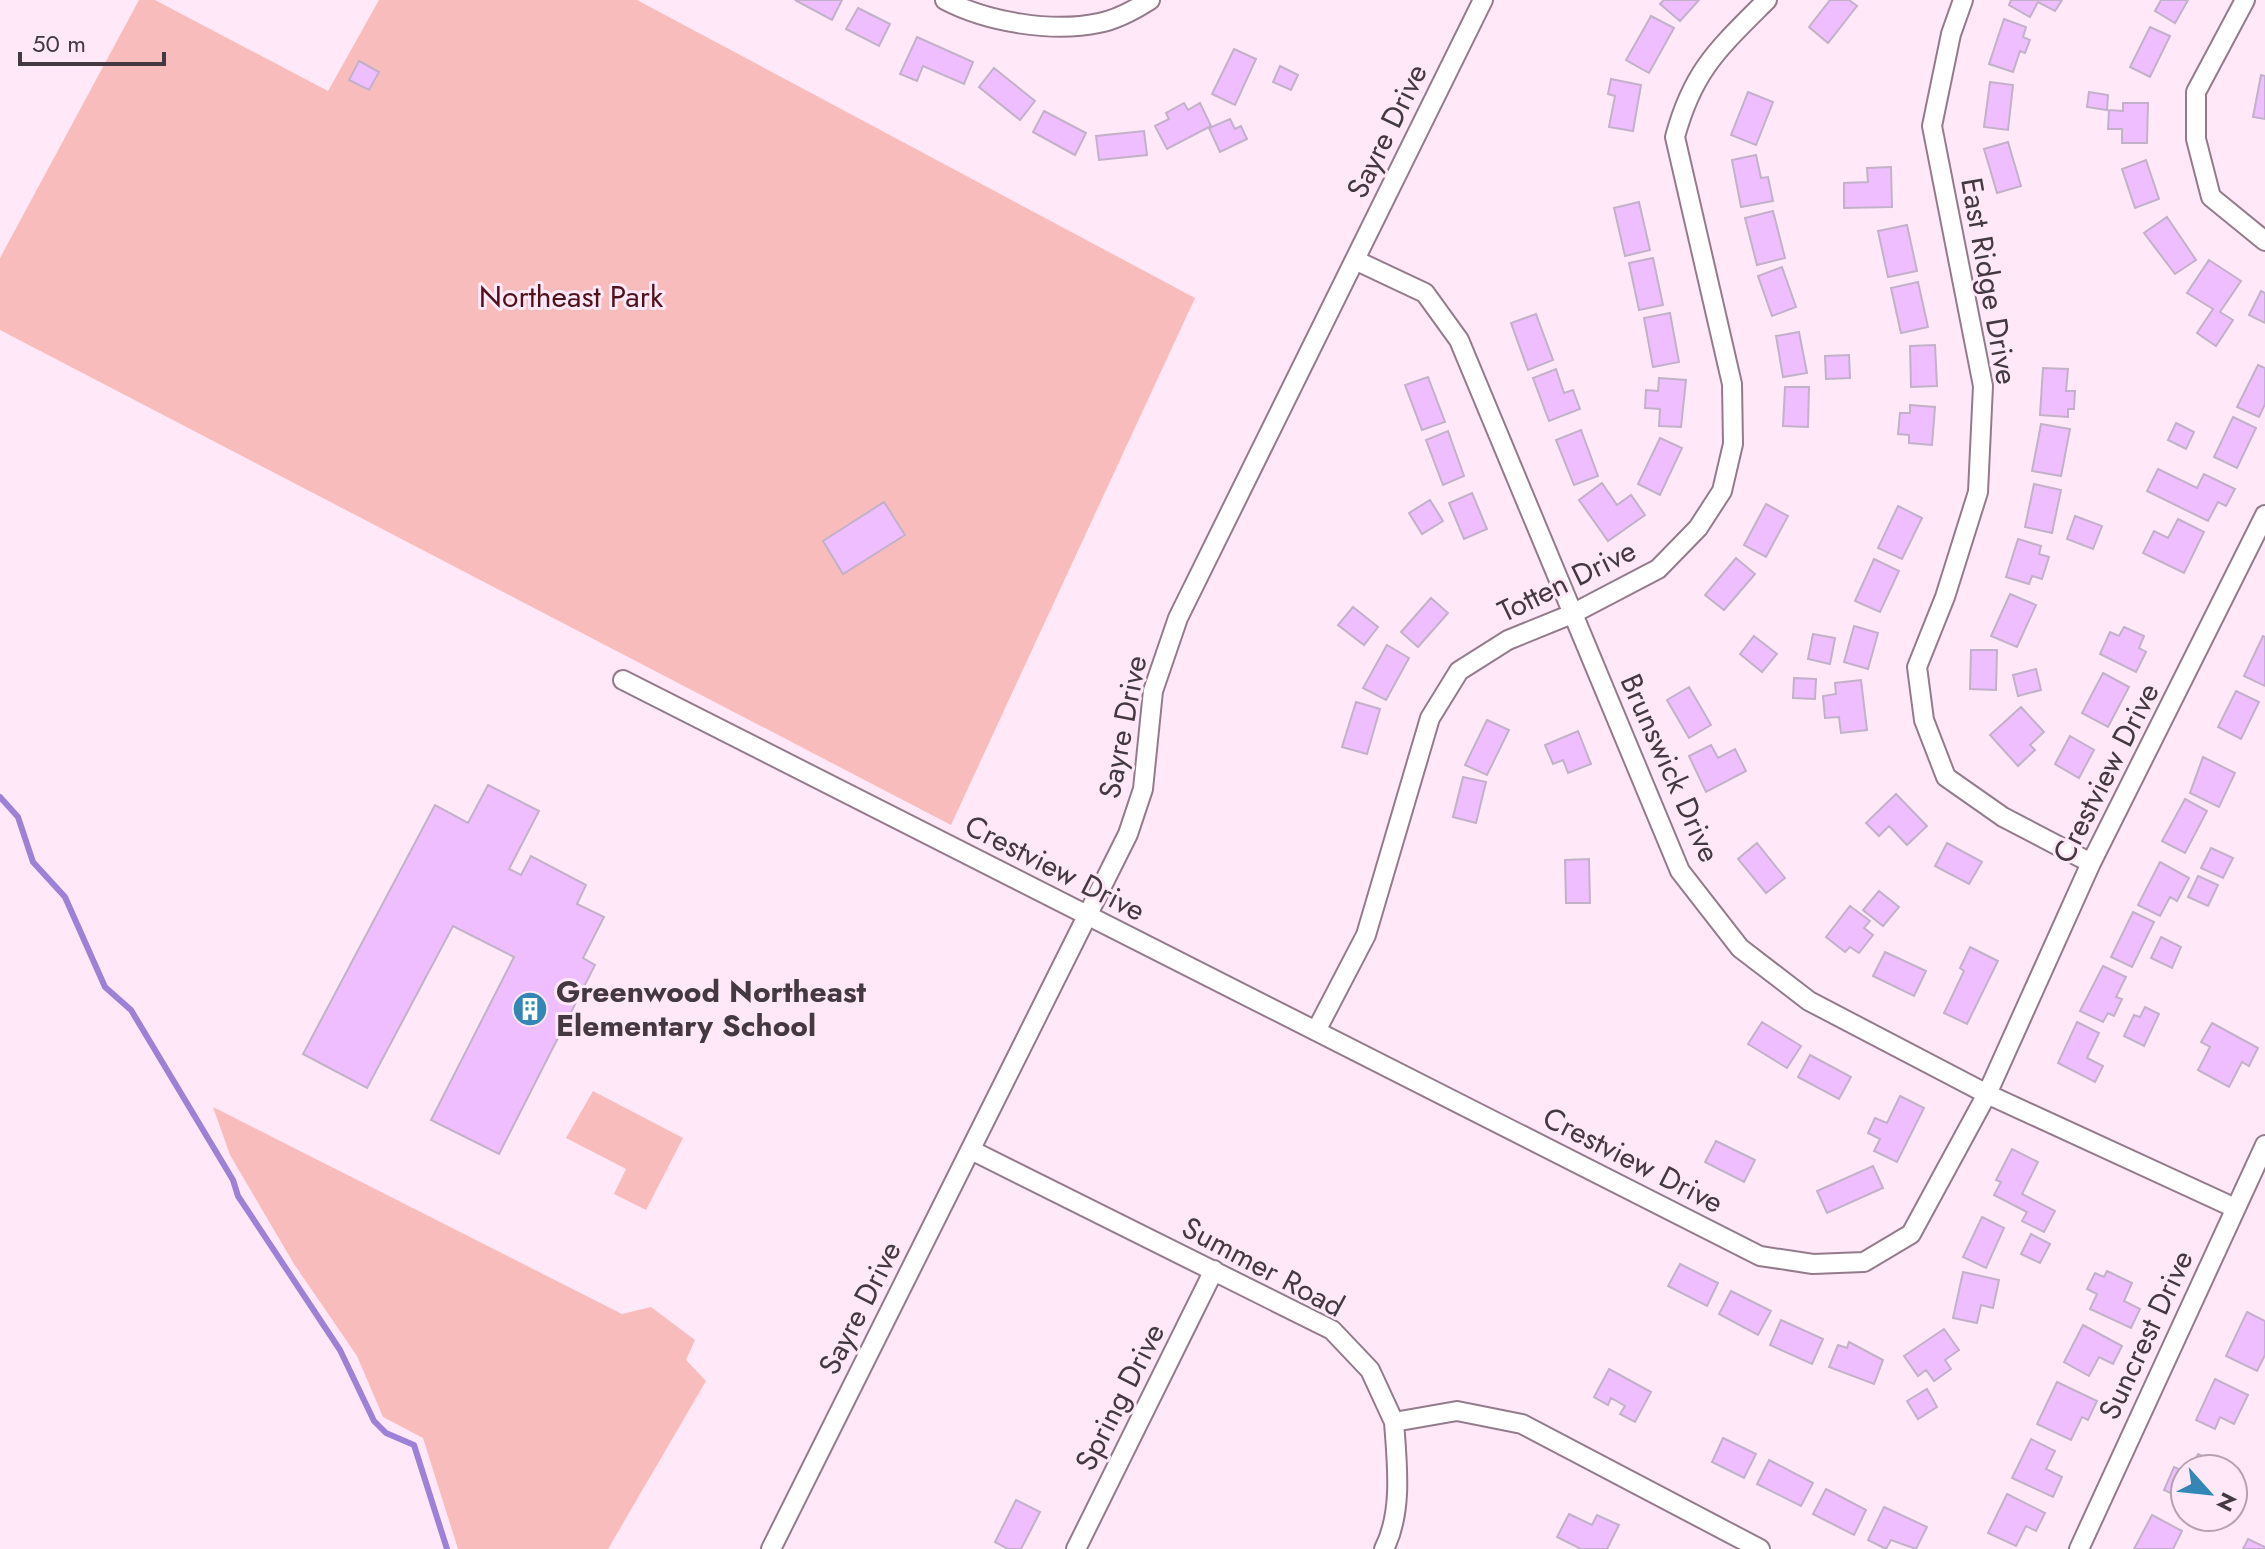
<svg xmlns="http://www.w3.org/2000/svg" width="2265" height="1549" font-family="Jost,sans-serif">
	<style>
		.green { fill: #f9bcbd }
		.lines { fill: none; stroke-linecap: round; stroke-linejoin: round }
		.stream { stroke: #9c81d6; stroke-width: 6 }
		.building { fill: #efbeff; stroke: #c3b1c9; stroke-width: 2 }
		.minor-casing { stroke: #947b8c; stroke-width: 22 }
		.minor { stroke: #fff; stroke-width: 18 }
		.labels { text-anchor: middle; stroke-width: 6; stroke-linejoin: round; paint-order: stroke }
		.street-label { font-size: 30px; fill: #443940; stroke: #ffe9f8 }
		.park-label { font-size: 30px; fill: #51111a; stroke: #ffe9f8 }
		.poi-label { font-size: 30px; font-weight: bold; fill: #443940; stroke: #ffe9f8; text-anchor: start }
	</style>
	<rect width="100%" height="100%" fill="#ffe9f8"/>
	<!-- green -->
	<path class="green" d="M139,0H155L328,91L379,0H637L1195,298L951,825L0,330V258Z
		M593,1091L683,1138L646,1210L614,1194L626,1169L566,1138Z
		M213,1107L622,1314L651,1307L695,1340L686,1360L706,1381L608,1549H458L423,1438L383,1417L357,1356L294,1264L230,1155Z"/>
	<g class="lines">
		<!-- stream -->
		<path class="stream" d="M0,797L18,817L33,862L65,897L105,987L131,1010L233,1180L238,1196L340,1350L374,1421L386,1433L414,1445L447,1549"/>
	</g>
	<!-- building -->
	<path class="building" d="M795,0H842L832,20Z
		M1664,0H1699L1680,21L1660,4Z
		M1830,0H1849L1857,6L1828,43L1809,27Z
		M2011,0H2062L2055,11L2038,2L2030,17L2009,5Z
		M2161,0H2188L2175,23L2155,11Z
		M858,8L890,24L879,46L846,29Z
		M1651,16L1674,28L1649,73L1626,60Z
		M2004,19L2026,27L2023,37L2030,40L2025,53L2020,51L2013,72L1989,64Z
		M2150,27L2170,36L2150,77L2130,67Z
		M917,37L973,62L964,84L923,66L917,81L900,74Z
		M1234,49L1256,59L1235,105L1212,94Z
		M359,61L379,72L369,90L349,80Z
		M1280,66L1298,75L1291,90L1273,82Z
		M994,68L1035,101L1020,120L979,87Z
		M2261,75L2265,76V119L2253,117Z
		M1611,79L1641,85L1633,131L1609,127L1615,96L1608,94Z
		M1990,82L2013,85L2008,130L1984,127Z
		M1748,92L1773,102L1756,145L1731,135Z
		M2089,92L2108,95L2107,110L2087,107Z
		M1184,103L1188,110L1200,103L1211,126L1167,149L1155,126L1169,119L1166,113Z
		M2123,103H2148L2147,143H2122V129H2108L2109,110L2123,111Z
		M1044,111L1086,133L1075,155L1033,132Z
		M1230,119L1235,129L1241,126L1247,139L1220,152L1209,128Z
		M1144,131L1147,155L1099,160L1096,136Z
		M2008,142L2021,186L1997,193L1984,149Z
		M1756,155L1761,178L1768,177L1773,201L1741,207L1732,160Z
		M2146,160L2159,199L2135,208L2122,169Z
		M1891,167L1892,207L1844,208V183L1868,182L1867,168Z
		M1639,202L1650,250L1625,256L1614,208Z
		M1773,211L1785,258L1757,265L1745,218Z
		M2167,217L2196,260L2175,274L2144,233Z
		M1907,225L1917,271L1888,277L1878,231Z
		M1653,258L1663,305L1639,310L1629,263Z
		M2209,260L2241,281L2220,312L2233,320L2216,346L2197,333L2213,309L2187,293Z
		M1782,267L1796,307L1772,316L1758,276Z
		M1918,282L1928,327L1901,333L1891,288Z
		M2261,291L2265,293V323L2249,315Z
		M1670,313L1679,362L1653,367L1644,318Z
		M1536,314L1553,360L1528,370L1511,323Z
		M1799,332L1807,373L1783,377L1776,336Z
		M1935,345L1937,386L1911,387L1910,346Z
		M1849,355L1850,378L1826,379L1825,356Z
		M2258,365L2265,368V404L2259,417L2237,407Z
		M2043,368L2068,369L2066,391H2075L2074,409H2068V417L2040,415Z
		M1556,369L1564,393L1573,390L1580,409L1549,421L1533,378Z
		M1428,377L1445,422L1422,430L1405,385Z
		M1659,378L1686,380L1681,427L1659,426L1660,409L1645,408L1646,390L1658,391Z
		M1785,387H1809L1808,427L1783,426Z
		M1910,405L1935,407L1932,445L1909,443V435L1898,434L1900,413H1910Z
		M2233,417L2256,428L2237,468L2214,457Z
		M2176,423L2194,432L2186,449L2168,440Z
		M2041,424L2070,429L2061,476L2032,471Z
		M1581,430L1598,476L1574,485L1556,440Z
		M1448,431L1464,476L1443,485L1426,440Z
		M1660,438L1682,448L1660,495L1638,484Z
		M2158,469L2197,488L2204,474L2235,489L2226,506L2218,502L2208,521L2147,491Z
		M1602,483L1617,505L1631,495L1645,515L1608,541L1579,500Z
		M2034,484L2061,490L2052,533L2025,527Z
		M1472,493L1487,529L1464,539L1449,503Z
		M1430,500L1443,521L1422,534L1409,513Z
		M884,502L905,535L843,574L823,541Z
		M1766,504L1788,516L1766,557L1744,545Z
		M1898,506L1922,518L1902,559L1878,548Z
		M2075,516L2102,526L2093,549L2067,539Z
		M2178,519L2204,532L2184,573L2143,553L2154,531L2168,538Z
		M2018,539L2041,546L2039,554L2049,557L2042,579L2032,576L2029,584L2006,577Z
		M1736,558L1755,574L1724,610L1705,595Z
		M1874,559L1899,571L1880,612L1855,601Z
		M2010,594L2036,605L2017,647L1991,636Z
		M1431,598L1448,613L1418,647L1401,632Z
		M1353,607L1378,627L1364,645L1338,625Z
		M1854,626L1878,633L1868,669L1844,662Z
		M2124,627L2144,636L2139,648L2146,652L2136,672L2100,654L2110,632L2119,636Z
		M1813,634L1835,638L1830,664L1808,659Z
		M1754,636L1777,654L1762,672L1740,654Z
		M2263,636L2265,637V686L2244,676Z
		M1387,645L1409,658L1386,700L1363,688Z
		M1971,650H1997L1996,690L1970,689Z
		M2036,669L2041,690L2018,696L2013,675Z
		M2103,673L2129,687L2108,727L2082,713Z
		M1794,678L1816,679L1815,699L1793,698Z
		M1861,680L1867,730L1841,733L1839,717L1825,718L1823,696L1836,694L1835,683Z
		M1689,687L1711,725L1689,738L1667,700Z
		M2236,691L2259,702L2241,739L2218,727Z
		M1356,702L1380,709L1367,754L1342,747Z
		M2021,707L2044,732L2030,745L2035,750L2018,766L1990,735Z
		M1487,720L1509,730L1487,775L1465,765Z
		M1578,731L1591,764L1568,773L1563,760L1553,764L1545,745Z
		M2070,736L2094,750L2079,778L2055,764Z
		M1711,745L1718,758L1735,749L1746,771L1706,792L1689,756Z
		M2203,757L2235,773L2219,807L2190,793Z
		M1463,777L1486,782L1476,823L1453,817Z
		M488,785L539,811L509,869L521,875L531,856L586,885L577,904L604,917L583,958L595,965L499,1154L431,1120L514,957L453,926L367,1088L303,1054L435,805L468,823Z
		M1896,794L1927,826L1907,845L1889,826L1879,836L1866,823Z
		M2185,799L2207,811L2185,853L2162,841Z
		M1757,843L1785,878L1766,893L1738,859Z
		M1947,843L1982,862L1969,884L1935,866Z
		M2211,848L2233,858L2223,878L2201,868Z
		M1589,859L1590,903H1566L1565,860Z
		M2160,862L2189,878L2177,901L2170,897L2160,916L2138,905Z
		M2198,876L2218,885L2208,906L2188,897Z
		M1879,891L1899,907L1883,926L1863,910Z
		M1850,906L1870,921L1864,928L1873,935L1859,953L1850,947L1845,952L1826,937Z
		M2133,912L2154,922L2132,967L2111,957Z
		M2161,937L2181,947L2172,968L2151,958Z
		M1970,947L1998,961L1967,1024L1944,1013L1964,971L1960,968Z
		M1885,952L1926,971L1914,996L1873,976Z
		M2103,966L2126,977L2116,997L2122,999L2114,1016L2108,1013L2103,1022L2080,1011Z
		M2145,1007L2159,1014L2144,1046L2124,1036L2134,1015L2140,1017Z
		M1762,1022L1801,1046L1787,1068L1748,1044Z
		M2077,1022L2099,1033L2087,1058L2103,1066L2095,1082L2058,1063Z
		M2212,1023L2258,1048L2249,1066L2242,1062L2229,1087L2198,1070L2210,1047L2201,1042Z
		M1810,1055L1851,1077L1839,1099L1798,1077Z
		M1900,1096L1924,1108L1897,1162L1874,1151L1880,1139L1868,1133L1875,1118L1887,1123Z
		M1716,1141L1755,1160L1744,1182L1705,1162Z
		M2012,1149L2038,1162L2022,1194L2055,1211L2044,1232L2022,1221L2027,1212L1994,1195L2001,1182L1996,1180Z
		M1873,1166L1883,1188L1827,1213L1817,1191Z
		M1982,1217L2004,1228L1986,1268L1963,1257Z
		M2031,1234L2050,1244L2040,1263L2021,1254Z
		M1680,1264L1718,1283L1707,1306L1668,1286Z
		M2107,1271L2132,1283L2124,1301L2140,1309L2131,1328L2090,1309L2097,1294L2087,1289L2095,1273L2104,1277Z
		M1963,1272L1999,1280L1993,1308L1981,1305L1977,1323L1953,1318Z
		M1731,1291L1771,1311L1758,1335L1719,1314Z
		M2247,1312L2265,1321V1355L2257,1371L2226,1356Z
		M1781,1320L1823,1339L1812,1364L1770,1345Z
		M2083,1325L2122,1346L2113,1364L2099,1357L2089,1376L2064,1362Z
		M1944,1329L1959,1350L1945,1360L1951,1369L1934,1381L1926,1370L1918,1376L1904,1356Z
		M1849,1342L1883,1360L1874,1384L1829,1367L1838,1345L1847,1348Z
		M1609,1369L1651,1392L1635,1422L1620,1414L1625,1406L1611,1398L1608,1405L1594,1397Z
		M2215,1379L2248,1395L2234,1424L2220,1417L2215,1429L2196,1420Z
		M2057,1382L2097,1401L2088,1420L2082,1417L2071,1440L2037,1424Z
		M1927,1389L1937,1407L1918,1419L1907,1401Z
		M1723,1438L1756,1454L1744,1478L1712,1462Z
		M2031,1439L2055,1451L2046,1469L2062,1477L2053,1497L2012,1478Z
		M2198,1454L2225,1467L2224,1469H2191Z
		M1769,1460L1813,1483L1801,1506L1757,1484Z
		M2174,1467L2185,1472V1500L2164,1490Z
		M1826,1489L1866,1510L1854,1535L1813,1514Z
		M2007,1494L2045,1513L2036,1531L2026,1526L2016,1546L1988,1533Z
		M1016,1500L1040,1512L1021,1549H1008L995,1542Z
		M1884,1507L1927,1527L1916,1549L1891,1540L1886,1549L1868,1540Z
		M1569,1514L1592,1525L1597,1515L1619,1525L1607,1549H1581L1557,1537Z
		M2152,1515L2182,1531L2173,1549H2134Z
		M2248,1539L2265,1547V1549H2243Z"/>
	<g class="lines">
		<defs>
			<path id="minor" d="M945,0C987,22 1052,33 1099,23C1115,20 1136,9 1150,0
				M1963,0L1951,34L1932,126L1983,386L1978,492L1945,597L1917,667L1924,720L1946,777L2003,817L2091,863
				M2245,0L2196,92V139L2211,197L2265,241
				M1355,260L1425,293L1459,340L1680,871L1740,948L1809,1001L1987,1094L2235,1208
				M623,680L1760,1256L1813,1264L1864,1262L1911,1234L1987,1094L2091,863L2265,515
				M1316,1031L1366,935L1430,718L1459,671L1508,640L1572,614L1658,569L1698,528L1722,491L1733,444L1732,384L1675,137C1693,70 1719,48 1767,0
				M971,1150L1332,1330L1370,1370L1394,1422L1457,1411L1522,1424L1760,1549
				M771,1549L1128,834L1143,789L1153,691L1178,618L1483,0
				M1076,1549L1214,1270
				M1384,1549C1403,1512 1397,1463 1394,1422
				M2079,1549L2265,1145"/>
		</defs>
		<!-- minor casing -->
		<use href="#minor" class="minor-casing"/>
		<!-- minor -->
		<use href="#minor" class="minor"/>
	</g>
	<!-- icons -->
	<defs>
		<symbol id="building-disc" viewBox="-11 -11 22 22"><circle r="9.5" fill="#3387b7" stroke="#ffe9f8"/><path d="M-4-6H4V6H1V3H-1V6H-4ZM-2.5-4.3h1.7v1.8h-1.7ZM.8-4.3h1.7v1.8H.8ZM-2.5-1h1.7V.8h-1.7ZM.8-1h1.7V.8H.8Z" fill="#fff"/></symbol>
	</defs>
	<g fill-rule="evenodd">
		<use href="#building-disc" x="510" y="989" width="40" height="40"/>
	</g>
	<g class="labels">
		<!-- street labels -->
		<g class="street-label">
			<text transform="translate(1387 131) rotate(-64)" y="10">Sayre Drive</text>
			<text transform="translate(1989 281) rotate(80)" y="10">East Ridge Drive</text>
			<text transform="translate(1567 581) rotate(-26)" y="10">Totten Drive</text>
			<text transform="translate(1123 727) rotate(-79)" y="10">Sayre Drive</text>
			<text transform="translate(1670 768) rotate(66)" y="10">Brunswick Drive</text>
			<text transform="translate(2106 773) rotate(-63)" y="10">Crestview Drive</text>
			<text transform="translate(1055 868) rotate(27)" y="10">Crestview Drive</text>
			<text transform="translate(1633 1160) rotate(27)" y="10">Crestview Drive</text>
			<text transform="translate(1263 1267) rotate(28)" y="10">Summer Road</text>
			<text transform="translate(860 1308) rotate(-63)" y="10">Sayre Drive</text>
			<text transform="translate(2146 1335) rotate(-65)" y="10">Suncrest Drive</text>
			<text transform="translate(1120 1397) rotate(-63)" y="10">Spring Drive</text>
		</g>
		<!-- park labels -->
		<g class="park-label">
			<text x="571" y="307">Northeast Park</text>
		</g>
		<!-- poi labels -->
		<g class="poi-label">
			<text x="556" y="1002">Greenwood Northeast<tspan x="556" dy="34">Elementary School</tspan></text>
		</g>
	</g>
	<!-- north arrow -->
	<g transform="translate(2209 1493) rotate(117)"><circle r="38" fill="#ffe9f8" stroke="#b4a3ae" stroke-width="2"/>
	<path d="M0-6L14 30L0 20L-14 30Z" fill="#3387b7"/>
	<text y="-12" font-size="22" font-weight="bold" text-anchor="middle" fill="#443940">N</text>
	</g>
	<!-- scale -->
	<path d="M20 52v12h144v-12" fill="none" stroke="#443940" stroke-width="4"/>
	<text x="32" y="52" font-size="24" fill="#443940" stroke="#ffe9f8" stroke-width="6" paint-order="stroke">50 m</text>
</svg>
